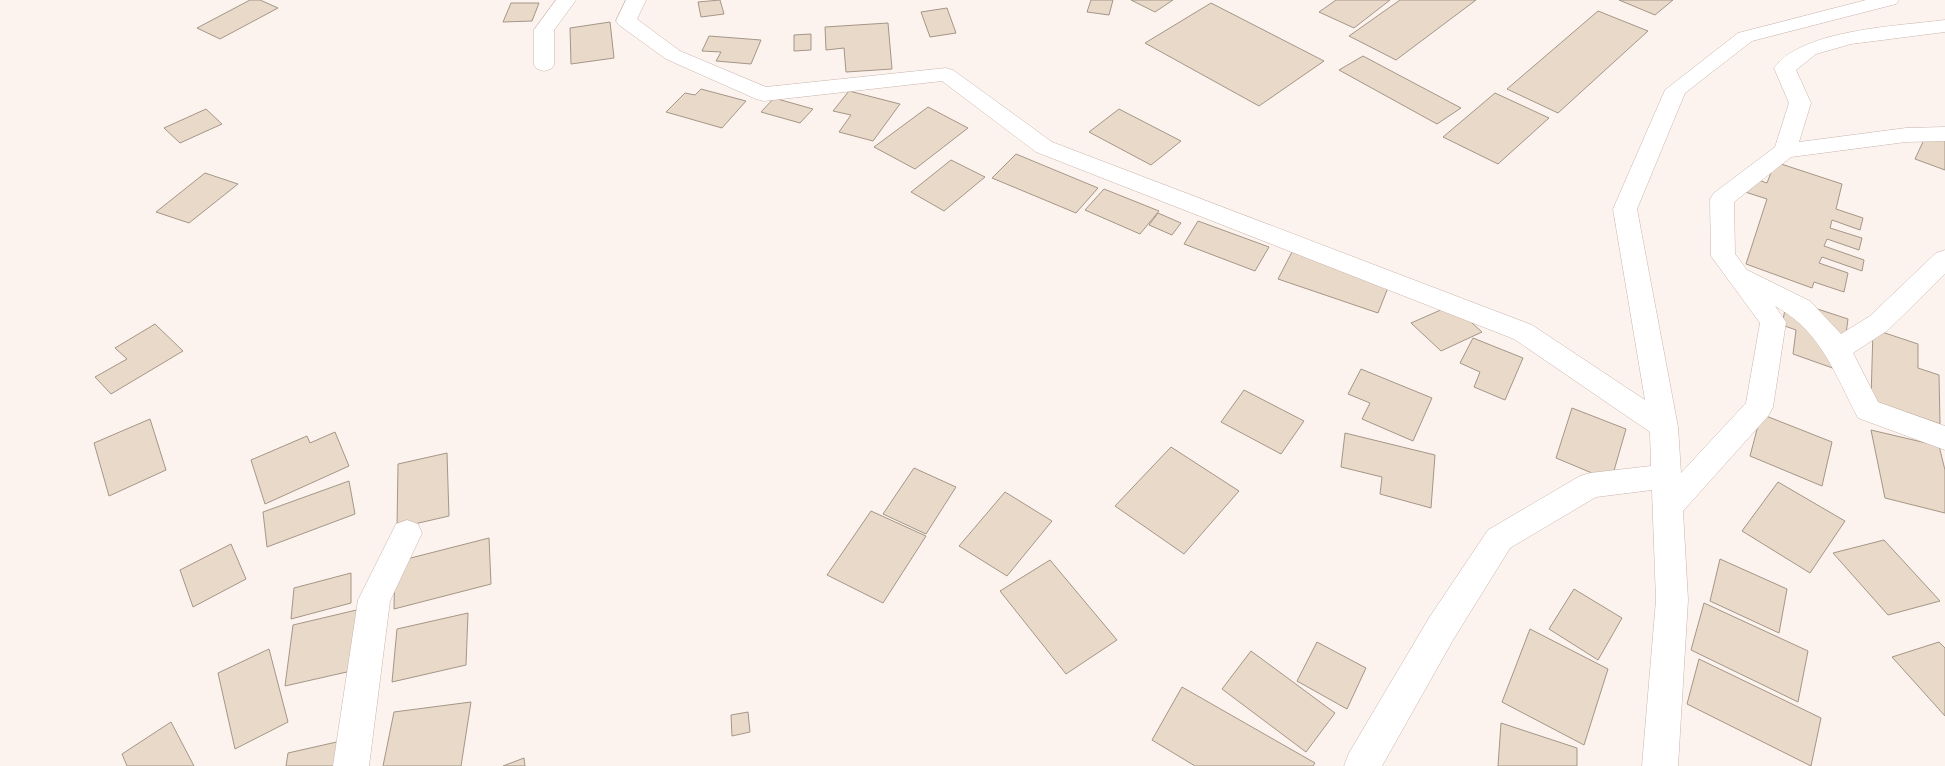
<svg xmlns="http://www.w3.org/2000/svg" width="1945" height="766" font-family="'Golos Text',sans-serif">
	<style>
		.building { fill: #e8d9c8; stroke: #a59687 }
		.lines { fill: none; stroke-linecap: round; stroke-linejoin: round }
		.minor-casing { stroke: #cab4ac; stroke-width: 1 }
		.minor { fill: #fff; fill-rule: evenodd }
	</style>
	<rect width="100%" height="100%" fill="#fcf3ef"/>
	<!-- building -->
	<path class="building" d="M250,0H260L278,8L220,39L197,28Z
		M720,0L724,14L701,17L698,2Z
		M1091,0H1113L1109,15L1087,12Z
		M1131,0H1173L1155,12Z
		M1336,0H1390L1354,28L1319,12Z
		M1400,0H1476L1396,60L1349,36Z
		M1619,0H1673L1655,15Z
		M511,3H539L532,21L503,22Z
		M1211,3L1324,61L1259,106L1145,43Z
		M947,8L956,33L930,37L921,12Z
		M1598,11L1648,31L1558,113L1507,89Z
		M610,22L614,58L571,64L570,28Z
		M888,23L892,69L846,72L844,48L826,50L825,27Z
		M811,34V50L794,51V35Z
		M709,36L761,40L751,64L716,61L721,52L702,51Z
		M1363,56L1461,108L1437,124L1339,70Z
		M701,89L746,101L722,128L666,112L685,93L695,95Z
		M849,91L900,104L873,141L839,132L851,115L833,111Z
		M1495,93L1549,118L1498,164L1443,137Z
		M774,98L813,109L800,123L761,112Z
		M928,107L968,128L915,169L874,147Z
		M206,109L222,124L180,143L164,128Z
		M1119,109L1181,141L1151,165L1089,132Z
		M1928,131L1945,137V170L1915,159Z
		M1016,154L1098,188L1076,213L992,178Z
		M951,160L985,177L944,211L911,192Z
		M1775,162L1842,184L1836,209L1863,218L1860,230L1832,220L1830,228L1862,238L1859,250L1827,239L1824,246L1864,260L1862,271L1822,257L1819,263L1848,273L1844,292L1814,282L1812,288L1746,264L1767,199L1742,191L1747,176L1767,183Z
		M205,173L238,184L189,223L156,212Z
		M1104,189L1159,211L1140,234L1085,210Z
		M1158,213L1181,223L1172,235L1149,225Z
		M1198,221L1269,247L1255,271L1184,244Z
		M1292,252L1389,285L1378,313L1278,279Z
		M1787,299L1848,319L1841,371L1793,354L1796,330L1782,325Z
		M1452,305L1482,332L1441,351L1411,323Z
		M155,324L183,351L111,394L95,377L127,359L115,348Z
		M1873,329L1918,344V368L1939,375L1940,424L1871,400Z
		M1473,338L1523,358L1505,400L1474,387L1480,372L1460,363Z
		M1361,369L1432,398L1413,441L1362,419L1370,403L1348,394Z
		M1244,390L1304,421L1281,454L1221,422Z
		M1572,408L1626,429L1611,481L1556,458Z
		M1761,414L1832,442L1822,486L1750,456Z
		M150,419L166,470L109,496L94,443Z
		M1871,430L1939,446L1945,470V513L1885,498Z
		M335,432L349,466L265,504L251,460L307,436L310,443Z
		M1345,433L1435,455L1431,508L1380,494L1382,477L1341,467Z
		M1171,447L1239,491L1184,554L1115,506Z
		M447,453L449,516L397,528L398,464Z
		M914,468L956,487L926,534L883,514Z
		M349,481L355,514L267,547L263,512Z
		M1778,482L1845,521L1810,573L1742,531Z
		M1005,492L1052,521L1007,576L959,546Z
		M871,511L926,536L883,603L827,575Z
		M489,538L491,584L394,609L395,562Z
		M1884,540L1940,601L1888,615L1833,553Z
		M231,544L246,579L193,607L180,570Z
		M1720,559L1787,589L1779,633L1710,601Z
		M1050,560L1117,640L1066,674L1000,591Z
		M351,573V603L291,619L294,588Z
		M1574,589L1622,618L1598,660L1549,629Z
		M1704,603L1808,651L1798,702L1691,650Z
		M365,608L360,669L285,686L293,625Z
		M468,613L466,665L392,682L397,629Z
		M1530,629L1608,669L1584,745L1502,702Z
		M1317,642L1366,668L1347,709L1297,681Z
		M1939,642L1945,648V716L1892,657Z
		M269,649L288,722L235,749L218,673Z
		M1251,651L1335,713L1306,752L1222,689Z
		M1699,659L1821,718L1811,766L1687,704Z
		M1182,687L1315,763L1313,766H1195L1152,740Z
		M471,702L461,766H383L394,712Z
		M748,712L750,732L732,736L731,715Z
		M171,722L194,766H127L122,754Z
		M1501,723L1577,748V766H1498Z
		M341,741L338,766H286L288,753Z
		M524,758L525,766H503Z"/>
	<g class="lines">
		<defs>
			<path id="minor" d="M556,0H576L554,30V65L551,69L544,71L537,69L534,65V30Z
				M626,0H646L637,19L680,51L766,87L946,68L953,70L1052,142L1532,325L1645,400L1613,209L1665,90L1738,33L1866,0H1899L1896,4L1752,41L1685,93L1637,209L1678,427L1681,473L1746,403L1760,323L1711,256L1710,199L1714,193L1775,147L1789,103L1774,68C1802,29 1900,26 1945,20V32L1851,44L1816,54L1796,70L1811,103L1799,142L1906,128L1945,127V141L1906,142L1791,157L1734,202L1735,254L1747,270L1810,301L1841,334L1870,316L1936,253L1945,250V274L1888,330L1853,353L1878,402L1945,426V450L1858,418C1835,374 1821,331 1775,306L1786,322L1773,407L1769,415L1683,511L1688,600L1678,766H1642L1656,600L1652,490L1596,497L1510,548L1453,640L1382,766H1344L1349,753L1429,618L1488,530L1580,476L1590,473L1651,466L1650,432L1514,339L1036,152L942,81L764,101L756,99L666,59L619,25L616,21Z
				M407,520L418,524L422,533L390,601L369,766H333L358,600L396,524Z"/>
		</defs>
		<!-- minor casing -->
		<use href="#minor" class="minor-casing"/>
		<!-- minor -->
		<use href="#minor" class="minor"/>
	</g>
</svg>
